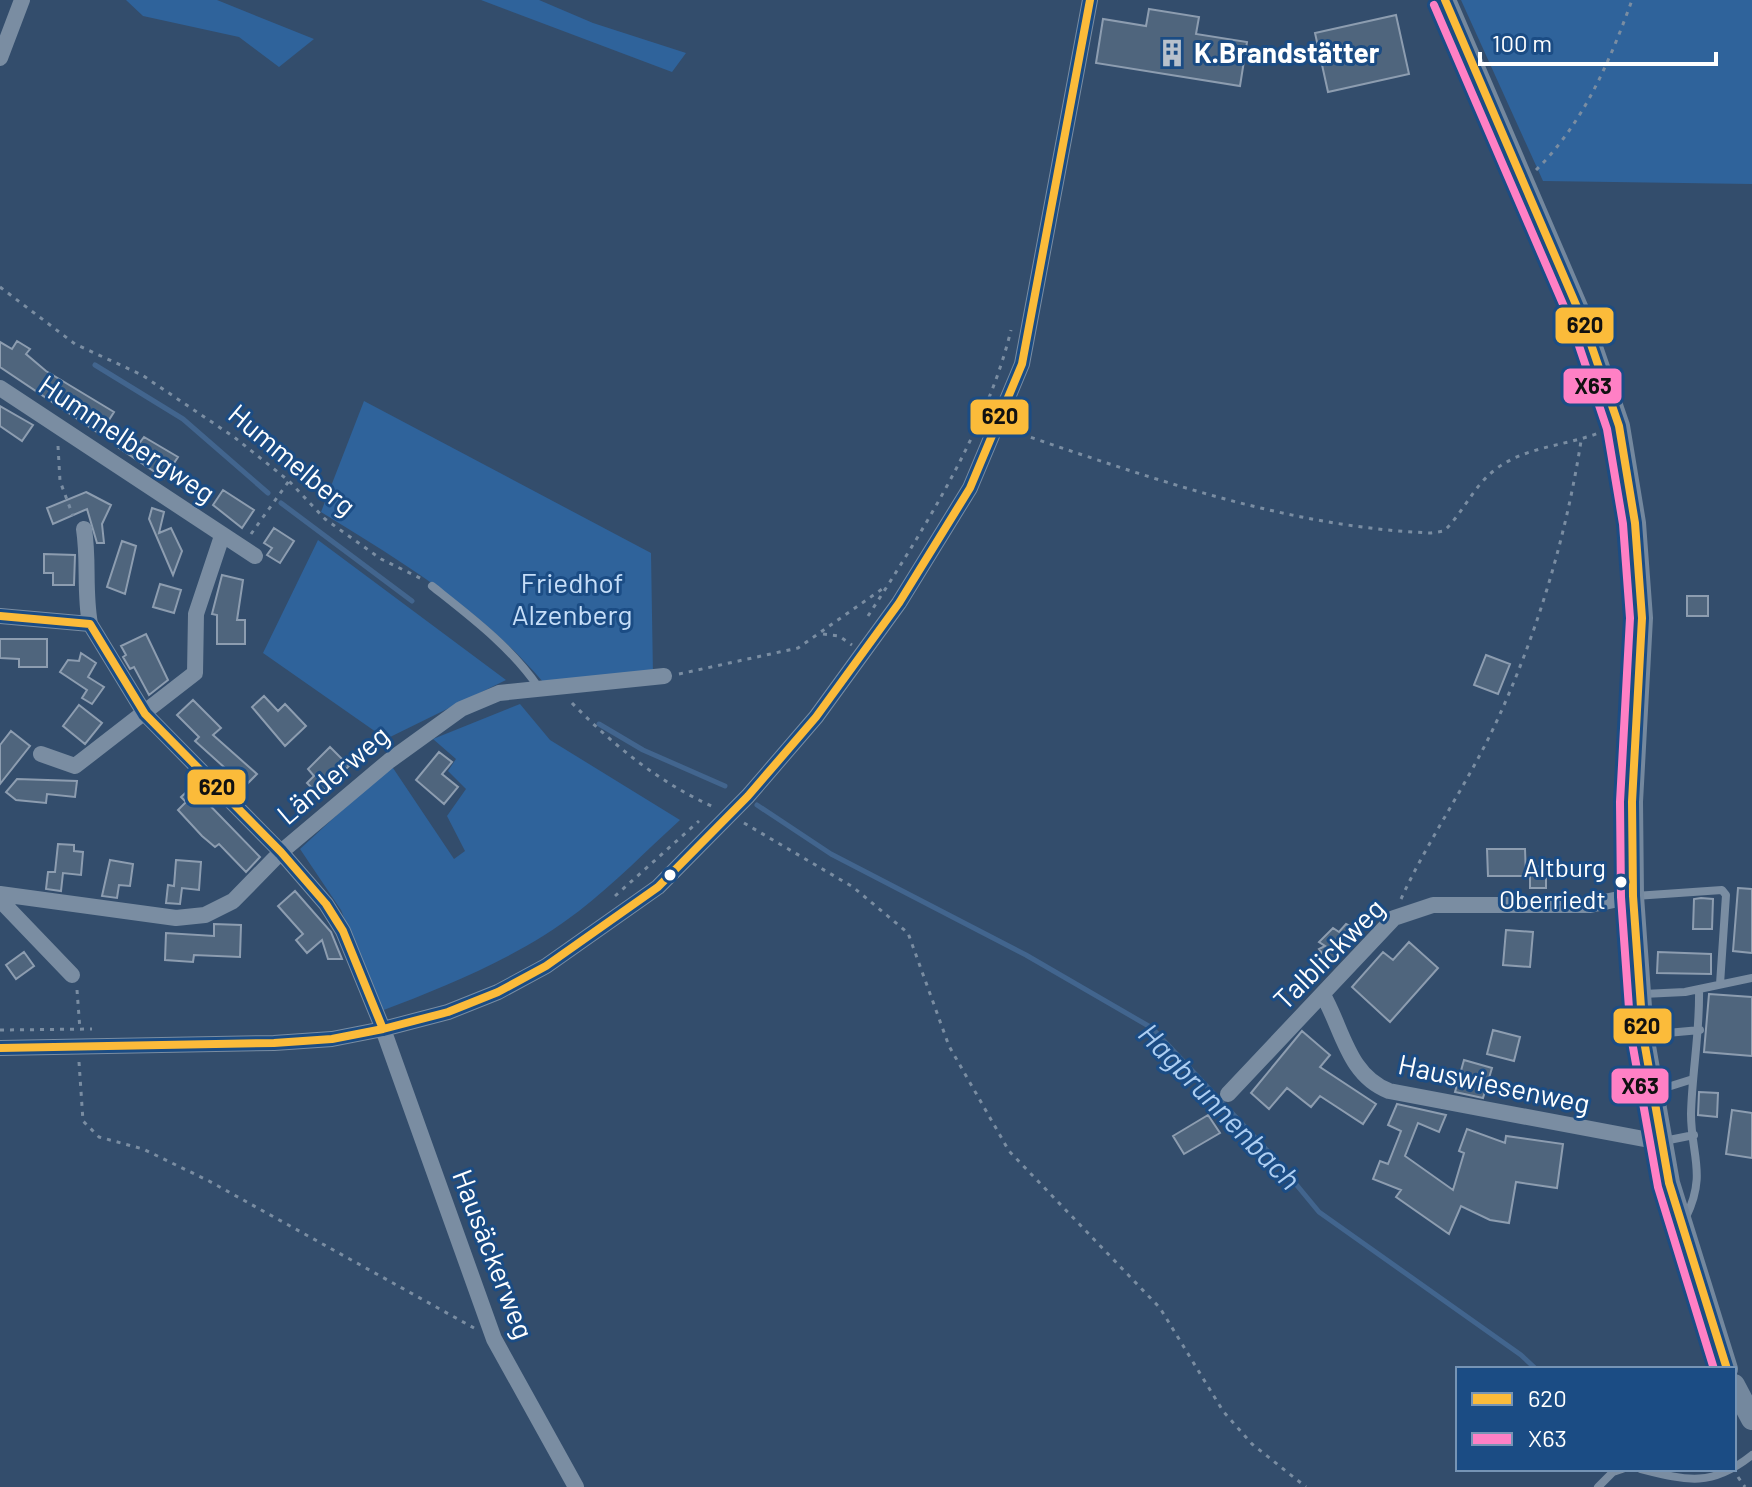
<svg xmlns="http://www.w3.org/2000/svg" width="1752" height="1487" font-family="Barlow,sans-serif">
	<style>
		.green { fill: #2f639b }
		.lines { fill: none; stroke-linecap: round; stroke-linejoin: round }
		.stream { stroke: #42658e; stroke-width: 5 }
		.building { fill: #4f657d; stroke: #8d9db0; stroke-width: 2 }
		.path { stroke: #7a8da2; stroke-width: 3; stroke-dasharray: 4 6; stroke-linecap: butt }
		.lane { stroke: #7a8da2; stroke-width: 8 }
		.street { stroke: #7a8da2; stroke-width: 16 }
		.secondary { stroke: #74889e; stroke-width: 22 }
		.bus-1-casing { stroke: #1b4c84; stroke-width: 14 }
		.bus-2-casing { stroke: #1b4c84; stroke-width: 14 }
		.bus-1 { stroke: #fbbb3a; stroke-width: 8 }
		.bus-2 { stroke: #ff80c5; stroke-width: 8 }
		.bus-dot { fill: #fff; stroke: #1b4c84; stroke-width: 3 }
		.labels { text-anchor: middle; stroke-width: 6; stroke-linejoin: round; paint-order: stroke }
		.bus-label { font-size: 26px; fill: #fff; stroke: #1b4c84; text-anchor: end }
		.poi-label { font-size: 28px; font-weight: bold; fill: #fff; stroke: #1b4c84; text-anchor: start }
		.street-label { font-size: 28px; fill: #fff; stroke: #1b4c84 }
		.park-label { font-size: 28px; fill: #c6def8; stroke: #1b4c84 }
		.water-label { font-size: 30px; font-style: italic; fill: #adcef2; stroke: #1b4c84 }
		.line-badge { stroke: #1b4c84; stroke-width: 3 }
		.pale-badge-label { font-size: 22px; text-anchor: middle; font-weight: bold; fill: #111 }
	</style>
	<rect width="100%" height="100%" fill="#334d6c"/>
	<!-- green -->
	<path class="green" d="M126,0H217L314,39L279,67L239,37L143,16Z
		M481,0H539L593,23L686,53L672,72Z
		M1461,0H1752V184L1543,181Z
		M364,401L651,553L653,676L543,682C481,609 402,562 321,512Z
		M318,540L506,680L386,739L263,653Z
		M520,704L550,740L680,820C647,850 614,884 579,911C519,957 450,985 381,1011L341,910L300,849L391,765L454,859L465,851L447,816L466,789L448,771L456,759L433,739Z"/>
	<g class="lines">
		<!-- stream -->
		<path class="stream" d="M95,365L183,419L268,493
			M281,503L412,601
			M599,724L643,750L725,786
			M757,805L831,854L1026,955L1152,1028L1276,1160L1319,1212L1521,1355L1536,1369"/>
	</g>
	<!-- building -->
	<path class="building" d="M1149,9L1199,17L1196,34L1247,42L1240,86L1096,63L1103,19L1146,26Z
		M1396,15L1409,74L1328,92L1315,33Z
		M17,341L30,349L26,354L46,371L114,412L100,434L0,367V342L12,349Z
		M0,406L33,425L22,441L0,426Z
		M126,437L138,445L144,437L178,457L164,478L119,448Z
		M223,490L254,510L242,528L213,505Z
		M86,492L111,505L102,524L104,543H97L87,509L53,524L47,508Z
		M152,508L164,512L159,533L171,528L182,551L173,575L149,519Z
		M274,528L294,541L280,563L267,555L272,548L264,543Z
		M122,541L136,546L125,594L107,587Z
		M44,554L75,555L74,585H53V573H44Z
		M222,575L243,580L237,620H245V644H217V615L212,614Z
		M160,584L181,590L174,613L153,607Z
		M1687,596H1708V616H1687Z
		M146,634L168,680L149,695L134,667L130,669L123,657L126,655L121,646Z
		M0,639H47V667H19V659L0,658Z
		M81,653L96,663L88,677L104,687L92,704L82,698L87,690L60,672L68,660L79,661Z
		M1486,655L1510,664L1498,694L1474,685Z
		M264,696L278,711L285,704L306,726L285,746L252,707Z
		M193,700L221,728L213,735L257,774L245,786L195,741L199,737L177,715Z
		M79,705L102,723L85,744L63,726Z
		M11,731L30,746L0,784V745Z
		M330,747L349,766L319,795L307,783L314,776L308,769Z
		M439,752L452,762L442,774L458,787L444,804L416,780Z
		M17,779L77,781L75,797L47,794L46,803L16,800L6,792Z
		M192,787L260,857L246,872L219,844L215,847L202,836L178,810L186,802L181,797Z
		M58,844L74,845V851L83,852L81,875L63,873L61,891L46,889L48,872H55Z
		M1487,849H1525L1526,876H1488Z
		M110,860L133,864L130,886L119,885L117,898L102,896Z
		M176,860L201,862L199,890L182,888L180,904L166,903L168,885L174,886Z
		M1546,866V888H1530V867Z
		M1738,888L1752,889V953L1733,951Z
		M295,891L331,932L342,959H328L322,940L307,953L296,940L303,934L278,906Z
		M1701,898L1713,899L1712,929H1693L1694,899Z
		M214,924L241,925L240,957L194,955L193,962L165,960L166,933L214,936Z
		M1346,924L1359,931L1331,964L1319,949L1325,946L1319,942L1333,928L1339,932Z
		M1506,930L1533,932L1530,967L1503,965Z
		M1409,942L1438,968L1390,1022L1352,987L1383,952L1393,960Z
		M24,952L34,966L16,979L6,965Z
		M1658,952L1711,954V974L1657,973Z
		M1709,994L1752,997V1056L1704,1052Z
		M1493,1030L1520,1037L1514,1061L1487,1054Z
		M1302,1031L1330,1055L1320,1067L1376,1104L1363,1124L1320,1096L1311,1107L1287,1088L1269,1109L1251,1093Z
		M1464,1060L1492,1068L1483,1098L1455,1092Z
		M1699,1092L1718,1093L1717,1117L1698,1115Z
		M1397,1104L1446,1115L1439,1132L1418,1123L1405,1156L1453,1190L1464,1153L1459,1151L1467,1129L1505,1143L1506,1136L1563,1144L1557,1188L1516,1182L1509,1223L1490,1220L1461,1206L1449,1234L1396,1197L1401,1190L1373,1179L1380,1161L1388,1164L1401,1131L1388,1125Z
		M1732,1110L1752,1113V1158L1726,1154Z
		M1208,1115L1220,1133L1184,1154L1173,1136Z"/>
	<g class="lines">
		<!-- path -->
		<path class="path" d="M1536,170C1583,124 1610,61 1632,0
			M0,287L75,344L142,375L234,437L289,481L325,519L381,559L422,579
			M1012,431C1148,477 1285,527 1431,533L1444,531C1464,512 1473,486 1496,469C1526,446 1567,446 1601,432
			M58,446L60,481L73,516
			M251,534L289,481
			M868,616C923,531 987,429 1011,330
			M823,634L839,636L852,645
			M679,674L798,648L885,587
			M572,703C614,746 661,784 716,808
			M744,823L853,887L908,933L949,1046L1009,1151L1160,1308L1223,1411L1252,1444L1306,1487
			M615,896L699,821
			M1401,899C1428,840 1466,786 1494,727C1536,638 1566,538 1581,441
			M77,990L80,1030
			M0,1030L92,1029
			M79,1062L83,1121L99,1137L143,1149L209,1181L474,1328
			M1738,1477L1745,1487"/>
		<!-- lane -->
		<path class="lane" d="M432,586C471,617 510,646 539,688
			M1635,896L1722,890L1726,895L1720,984
			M1643,994L1685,992L1752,978
			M1645,1035L1700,1030
			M1655,1091L1693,1079
			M1664,1141L1694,1135
			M1686,1217C1707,1174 1691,1155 1691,1114C1692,1072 1700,1032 1699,990
			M1641,1469C1688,1481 1712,1487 1752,1455
			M1598,1487L1613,1472L1622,1469"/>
		<!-- street -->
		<path class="street" d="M0,58L22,0
			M0,388L255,556
			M84,529C89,561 84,591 90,624
			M0,616L90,624L145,714L281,852L326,904L343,931L383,1029L494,1339L576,1487
			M41,754L75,766L195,673L196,614L222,536
			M0,894L176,918L205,915L233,901L281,852L389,761L461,709L499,693L664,676
			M0,900L72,975
			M1323,995C1343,1030 1348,1075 1389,1091L1660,1142
			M0,1048L274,1043L332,1039L383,1029L448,1012L498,992L546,966L658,887L748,796L816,717L899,603L970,488L1022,364L1090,0
			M1228,1094L1394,918L1433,905H1590L1633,896"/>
		<!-- secondary -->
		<path class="secondary" d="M1445,0L1583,321L1619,426L1635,523L1642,618L1632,802L1633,896L1643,1035L1669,1183L1727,1369
			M1734,1385L1752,1419"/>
		<defs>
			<path id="bus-1" d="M1445,0L1583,321L1619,426L1635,523L1642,618L1632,802L1633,896L1643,1035L1669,1183L1727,1369
				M0,616L90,624L145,714L281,852L326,904L343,931L383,1029
				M0,1048L274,1043L332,1039L383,1029L448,1012L498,992L546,966L658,887L748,796L816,717L899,603L970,488L1022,364L1090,0"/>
			<path id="bus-2" d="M1434,5L1572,325L1607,429L1623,524L1630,618L1620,802L1621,897L1631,1036L1658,1187L1714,1369"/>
		</defs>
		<!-- bus-1 casing -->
		<use href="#bus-1" class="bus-1-casing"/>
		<!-- bus-2 casing -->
		<use href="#bus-2" class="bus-2-casing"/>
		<!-- bus-1 -->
		<use href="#bus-1" class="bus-1"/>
		<!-- bus-2 -->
		<use href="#bus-2" class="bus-2"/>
	</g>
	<!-- icons -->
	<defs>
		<symbol id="building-bare" viewBox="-9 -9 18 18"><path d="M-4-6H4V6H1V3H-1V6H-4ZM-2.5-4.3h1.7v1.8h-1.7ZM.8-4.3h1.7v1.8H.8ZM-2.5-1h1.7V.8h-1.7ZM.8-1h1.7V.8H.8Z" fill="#b8c1cc" stroke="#1b4c84" stroke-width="2.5" paint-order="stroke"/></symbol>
	</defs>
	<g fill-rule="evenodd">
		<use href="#building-bare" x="1152" y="33" width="40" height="40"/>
	</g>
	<!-- markers -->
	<g class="bus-dot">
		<circle cx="670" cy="875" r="7"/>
		<circle cx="1621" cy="882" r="7"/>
	</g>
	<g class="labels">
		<!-- bus labels -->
		<g class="bus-label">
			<text x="1606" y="877">Altburg<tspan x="1606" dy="32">Oberriedt</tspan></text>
		</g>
		<!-- poi labels -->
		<g class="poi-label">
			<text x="1194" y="63">K.Brandstätter</text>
		</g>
		<!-- street labels -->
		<g class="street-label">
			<text transform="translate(127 439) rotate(34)" y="10">Hummelbergweg</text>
			<text transform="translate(292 460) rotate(40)" y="10">Hummelberg</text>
			<text transform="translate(333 775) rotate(-40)" y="10">Länderweg</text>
			<text transform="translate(1329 954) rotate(-45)" y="10">Talblickweg</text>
			<text transform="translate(1494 1084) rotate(12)" y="10">Hauswiesenweg</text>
			<text transform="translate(493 1254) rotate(69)" y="10">Hausäckerweg</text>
		</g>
		<!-- park labels -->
		<g class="park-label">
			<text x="572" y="593">Friedhof<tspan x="572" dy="32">Alzenberg</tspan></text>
		</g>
		<!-- water labels -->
		<g class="water-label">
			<text transform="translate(1219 1107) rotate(46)" y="10">Hagbrunnenbach</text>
		</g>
	</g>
	<g class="line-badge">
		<rect x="1554" y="306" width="61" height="39" rx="8" fill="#fbbb3a"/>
		<rect x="1562" y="367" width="61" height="38" rx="8" fill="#ff80c5"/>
		<rect x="969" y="398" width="61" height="38" rx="8" fill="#fbbb3a"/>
		<rect x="186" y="768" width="61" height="38" rx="8" fill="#fbbb3a"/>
		<rect x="1612" y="1007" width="61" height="38" rx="8" fill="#fbbb3a"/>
		<rect x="1610" y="1067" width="60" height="38" rx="8" fill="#ff80c5"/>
	</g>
	<g class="pale-badge-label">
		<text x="1585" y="333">620</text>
		<text x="1593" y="394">X63</text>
		<text x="1000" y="424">620</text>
		<text x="217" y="795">620</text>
		<text x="1642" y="1034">620</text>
		<text x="1640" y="1094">X63</text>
	</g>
	<!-- legend -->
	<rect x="1456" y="1367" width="280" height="104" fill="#1b4c84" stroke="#7694b5" stroke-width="2"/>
	<rect x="1472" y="1393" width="40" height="12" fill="#fbbb3a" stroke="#7694b5" stroke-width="2"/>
	<text x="1528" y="1407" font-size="24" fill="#ffffff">620</text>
	<rect x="1472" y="1433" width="40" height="12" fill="#ff80c5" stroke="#7694b5" stroke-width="2"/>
	<text x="1528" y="1447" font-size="24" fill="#ffffff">X63</text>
	<!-- scale -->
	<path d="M1480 52v12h236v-12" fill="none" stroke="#ffffff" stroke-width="4"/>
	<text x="1492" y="52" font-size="24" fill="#ffffff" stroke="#1b4c84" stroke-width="6" paint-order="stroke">100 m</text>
</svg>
